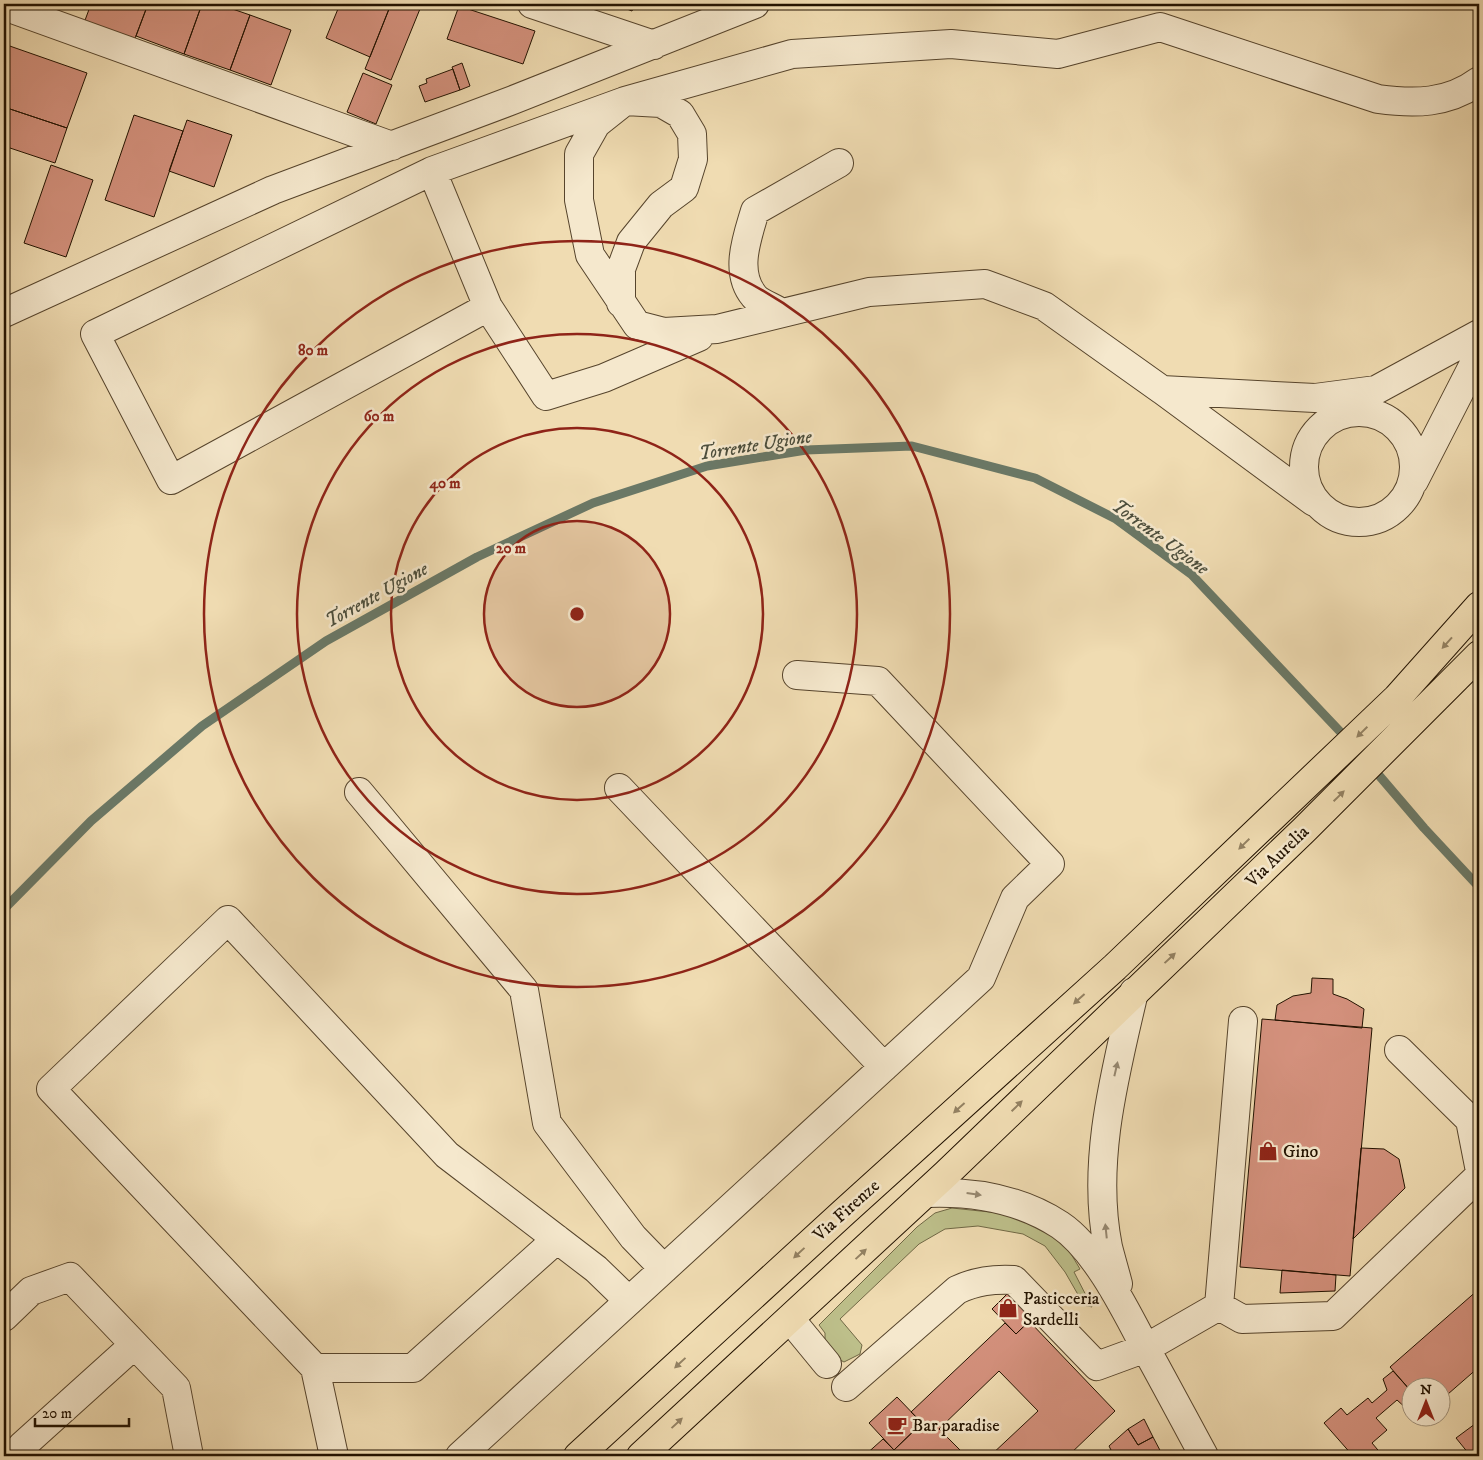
<svg xmlns="http://www.w3.org/2000/svg" width="1483" height="1460" font-family="'IM FELL DW Pica',serif">
	<style>
		.green { fill: #bdbf8a; stroke: #706845 }
		.lines { fill: none; stroke-linecap: round; stroke-linejoin: round }
		.stream { stroke: #6a7866; stroke-width: 9 }
		.building { fill: #d4917d; stroke: #221200 }
		.minor-casing { stroke: #56442c; stroke-width: 30 }
		.major-casing { stroke: #221200; stroke-width: 30 }
		.minor { stroke: #f5e8cd; stroke-width: 28 }
		.major { stroke: #f0dcb2; stroke-width: 28 }
		.oneway { fill: #938162 }
		.oneway2 { fill: #968871 }
		.ring { fill: none; stroke: #8f2418; stroke-width: 2.5 }
		.labels { text-anchor: middle; stroke-width: 5; stroke-linejoin: round; paint-order: stroke }
		.street-label { font-size: 18px; fill: #221200; stroke: #f5e8cd }
		.poi-label { font-size: 18px; fill: #221200; stroke: #f5e8cd; text-anchor: start }
		.water-label { font-size: 19px; font-style: italic; fill: #4c4e3c; stroke: #f5e8cd }
		.centre { fill: #8f2418; stroke: #f5e8cd; stroke-width: 2.5 }
		.ring-label { font-size: 15px; text-anchor: middle; font-weight: bold; fill: #8f2418; stroke: #f5e8cd; stroke-width: 5; stroke-linejoin: round; paint-order: stroke }
	</style>
	<rect width="100%" height="100%" fill="#f0dcb2"/>
	<filter id="stains"><feTurbulence type="fractalNoise" baseFrequency=".004" numOctaves="4"/><feColorMatrix values="0 0 0 0 .2 0 0 0 0 .09 0 0 0 0 .02 0 0 0 .5 -.17"/></filter>
	<radialGradient id="worn" r=".72"><stop offset=".6" stop-color="#630" stop-opacity="0"/><stop offset="1" stop-color="#630" stop-opacity=".3"/></radialGradient>
	<!-- green -->
	<path class="green" d="M952,1208L999,1213L1027,1220L1064,1242L1080,1269L1074,1272L1092,1307L1084,1305L1065,1272L1045,1246L1023,1234L978,1226L945,1229L919,1244L840,1319L862,1345L860,1354L844,1362L825,1352V1333L819,1325L917,1227L935,1213Z"/>
	<g class="lines">
		<!-- stream -->
		<path class="stream" d="M1371,766L1424,828L1479,887
			M4,909L91,821L202,726L326,641L477,557L593,503L707,466L806,450L912,446L1035,478L1116,519L1191,574L1349,741"/>
	</g>
	<!-- building -->
	<path class="building" d="M91,4H148L134,41L84,23Z
		M148,4H202L184,54L136,36Z
		M202,4H218L250,15L230,70L184,54Z
		M340,4H391L370,57L326,38Z
		M391,4H422L391,80L365,69Z
		M614,4H635L632,11Z
		M459,6L535,31L523,64L447,39Z
		M250,15L291,30L271,85L230,70Z
		M4,44L87,73L67,128L4,107Z
		M462,63L470,86L460,90L452,67Z
		M453,69L460,90L425,102L419,86L427,83L426,79Z
		M363,73L392,85L376,124L347,112Z
		M4,107L67,128L55,163L4,146Z
		M134,115L183,131L154,217L105,200Z
		M187,120L232,135L214,187L169,171Z
		M51,165L93,180L66,257L24,243Z
		M1312,978L1333,979V994L1347,999L1364,1009L1362,1028L1275,1020L1277,1005L1293,996L1311,993Z
		M1262,1019L1372,1028L1350,1276L1240,1267Z
		M1361,1148L1384,1149L1399,1159L1405,1188L1353,1239Z
		M1282,1270L1336,1275L1335,1291L1280,1293Z
		M1016,1285L1041,1310L1016,1334L992,1309Z
		M1479,1289V1367L1440,1401V1388H1410V1390L1390,1367Z
		M1029,1321L1115,1411L1068,1456H990L1038,1411L999,1371L939,1429L966,1456H900L894,1450L922,1423L911,1412L1005,1323L1016,1334Z
		M1393,1371L1410,1390V1406L1407,1409L1397,1400L1376,1418L1387,1430L1372,1443L1383,1456H1353L1324,1423L1341,1408L1347,1415L1368,1398L1372,1403L1387,1390L1383,1379Z
		M897,1397L922,1423L894,1450L869,1423Z
		M1144,1419L1153,1437L1138,1445L1128,1429Z
		M1479,1421V1446L1469,1454L1456,1438Z
		M1128,1429L1138,1445L1153,1437L1163,1456H1114L1109,1446Z
		M883,1439L900,1456H864Z"/>
	<g class="lines">
		<defs>
			<path id="minor" d="M532,4L654,45
				M4,6L392,146
				M432,171L488,307L171,480L95,334L432,171L625,101L792,54L951,44L1058,54L1160,27L1378,99C1414,104 1448,104 1479,81
				M621,303V269L631,242L661,205L684,188L693,159L692,134L680,114L661,103L625,101L596,124L579,154V200L590,255L637,325L664,332L717,329L869,292L985,284L1044,306L1162,390L1315,398L1376,390L1479,334
				M488,307L546,396L604,378L699,337
				M780,312C773,307 759,303 754,296C734,272 747,238 755,211L839,163
				M4,313L273,190L513,100L755,4
				M1162,390L1314,502
				M1304 467a55 55 0 1 1 110 0a55 55 0 1 1-110 0Z
				M1414,481L1479,354
				M619,788L884,1067
				M359,792L524,990L547,1123L633,1237L664,1269
				M1399,1050L1470,1120L1479,1166
				M926,1193C973,1191 1020,1199 1060,1225C1096,1249 1126,1311 1146,1349C1166,1385 1185,1421 1204,1456
				M557,1239L413,1368H315L51,1089L228,920L447,1155L596,1269L629,1301
				M1118,1284C1115,1272 1111,1259 1108,1247C1091,1163 1115,1074 1134,992
				M1219,1306L1242,1319L1333,1316L1479,1176
				M4,1317L31,1291L70,1277L176,1388L189,1456
				M790,1319L827,1364
				M315,1368L334,1456
				M846,1387L957,1290C976,1281 993,1279 1014,1280L1097,1366L1146,1348L1219,1306L1243,1021
				M22,1446L134,1345
				M460,1456L981,978L1015,898L1050,864L878,681L797,675"/>
			<path id="major" d="M578,1456L843,1213L1115,967L1397,698L1479,606
				M641,1456L946,1174L1304,830L1479,655"/>
		</defs>
		<!-- minor casing -->
		<use href="#minor" class="minor-casing"/>
		<!-- major casing -->
		<use href="#major" class="major-casing"/>
		<!-- minor -->
		<use href="#minor" class="minor"/>
		<!-- major -->
		<use href="#major" class="major"/>
	</g>
	<!-- one-way arrows -->
	<defs><path id="oneway-solid" d="M-6-.8H1V-3.2L6.5 0L1 3.2V.8H-6Z" transform="scale(1.25)"/></defs>
	<g class="oneway">
		<use href="#oneway-solid" transform="translate(1447 643) rotate(132)"/>
		<use href="#oneway-solid" transform="translate(1362 732) rotate(136)"/>
		<use href="#oneway-solid" transform="translate(1339 796) rotate(-44)"/>
		<use href="#oneway-solid" transform="translate(1244 844) rotate(136)"/>
		<use href="#oneway-solid" transform="translate(1170 958) rotate(-43)"/>
		<use href="#oneway-solid" transform="translate(1079 999) rotate(138)"/>
		<use href="#oneway-solid" transform="translate(1017 1106) rotate(-44)"/>
		<use href="#oneway-solid" transform="translate(959 1108) rotate(138)"/>
		<use href="#oneway-solid" transform="translate(799 1253) rotate(137)"/>
		<use href="#oneway-solid" transform="translate(861 1254) rotate(-43)"/>
		<use href="#oneway-solid" transform="translate(680 1363) rotate(137)"/>
		<use href="#oneway-solid" transform="translate(677 1423) rotate(-43)"/>
	</g>
	<g class="oneway2">
		<use href="#oneway-solid" transform="translate(1116 1069) rotate(-77)"/>
		<use href="#oneway-solid" transform="translate(974 1194) rotate(8)"/>
		<use href="#oneway-solid" transform="translate(1106 1231) rotate(-96)"/>
	</g>
	<!-- distance rings -->
	<circle cx="577" cy="614" r="93" fill="#8f2418" fill-opacity=".12"/>
	<g class="ring">
		<circle cx="577" cy="614" r="93"/>
		<circle cx="577" cy="614" r="186"/>
		<circle cx="577" cy="614" r="280"/>
		<circle cx="577" cy="614" r="373"/>
	</g>
	<!-- icons -->
	<defs>
		<symbol id="shop-bare" viewBox="-9 -9 18 18"><path d="M-5-2.5h2.3a2.7 3.5 0 0 1 5.4 0H5L5.5 6h-11ZM-1.5-2.5h3a1.5 2.3 0 0 0-3 0Z" fill="#8f2418" stroke="#f5e8cd" stroke-width="2.5" paint-order="stroke"/></symbol>
		<symbol id="cafe-bare" viewBox="-9 -9 18 18"><path d="M-5.5-4.5H6V0H3Q3 3.5 0 3.5H-2.5Q-5.5 3.5-5.5 0ZM3-3.2v2h1.7v-2ZM-6 4.5H4V6H-6Z" fill="#8f2418" stroke="#f5e8cd" stroke-width="2.5" paint-order="stroke"/></symbol>
	</defs>
	<g fill-rule="evenodd">
		<use href="#shop-bare" x="1254" y="1137" width="28" height="28"/>
		<use href="#shop-bare" x="994" y="1294" width="28" height="28"/>
		<use href="#cafe-bare" x="883" y="1411" width="28" height="28"/>
	</g>
	<g class="labels">
		<!-- street labels -->
		<g class="street-label">
			<text transform="translate(1277 856) rotate(-44)" y="6">Via Aurelia</text>
			<text transform="translate(846 1210) rotate(-42)" y="6">Via Firenze</text>
		</g>
		<!-- poi labels -->
		<g class="poi-label">
			<text x="1283" y="1157">Gino</text>
			<text x="1023" y="1304">Pasticceria<tspan x="1023" dy="21">Sardelli</tspan></text>
			<text x="912" y="1431">Bar paradise</text>
		</g>
		<!-- water labels -->
		<g class="water-label">
			<text transform="translate(755 444) rotate(-9)" y="7">Torrente Ugione</text>
			<text transform="translate(1161 536) rotate(36)" y="7">Torrente Ugione</text>
			<text transform="translate(376 594) rotate(-29)" y="7">Torrente Ugione</text>
		</g>
	</g>
	<circle cx="577" cy="614" r="8" class="centre"/>
	<g class="ring-label">
		<text x="313" y="355">80 m</text>
		<text x="379" y="421">60 m</text>
		<text x="445" y="488">40 m</text>
		<text x="511" y="553">20 m</text>
	</g>
	<!-- margin -->
	<rect width="1483" height="1460" fill="none" stroke="#f0dcb2" stroke-width="20"/>
	<rect x="5" y="5" width="1473" height="1450" fill="none" stroke="#221200" stroke-width="2.5"/>
	<rect x="10" y="10" width="1463" height="1440" fill="none" stroke="#221200"/>
	<!-- north arrow -->
	<g transform="translate(1426 1402)"><circle r="24" fill="#f5e8cd" stroke="#a1927b"/>
	<path d="M0-4L9 19L0 12L-9 19Z" fill="#8f2418"/>
	<text y="-8" font-size="14" font-weight="bold" text-anchor="middle" fill="#221200">N</text>
	</g>
	<!-- scale -->
	<path d="M35 1418v8h94v-8" fill="none" stroke="#221200" stroke-width="2.5"/>
	<text x="42" y="1418" font-size="15" fill="#221200" stroke="#f5e8cd" stroke-width="4" paint-order="stroke">20 m</text>
	<rect width="100%" height="100%" filter="url(#stains)"/>
	<rect width="100%" height="100%" fill="url(#worn)"/>
</svg>
